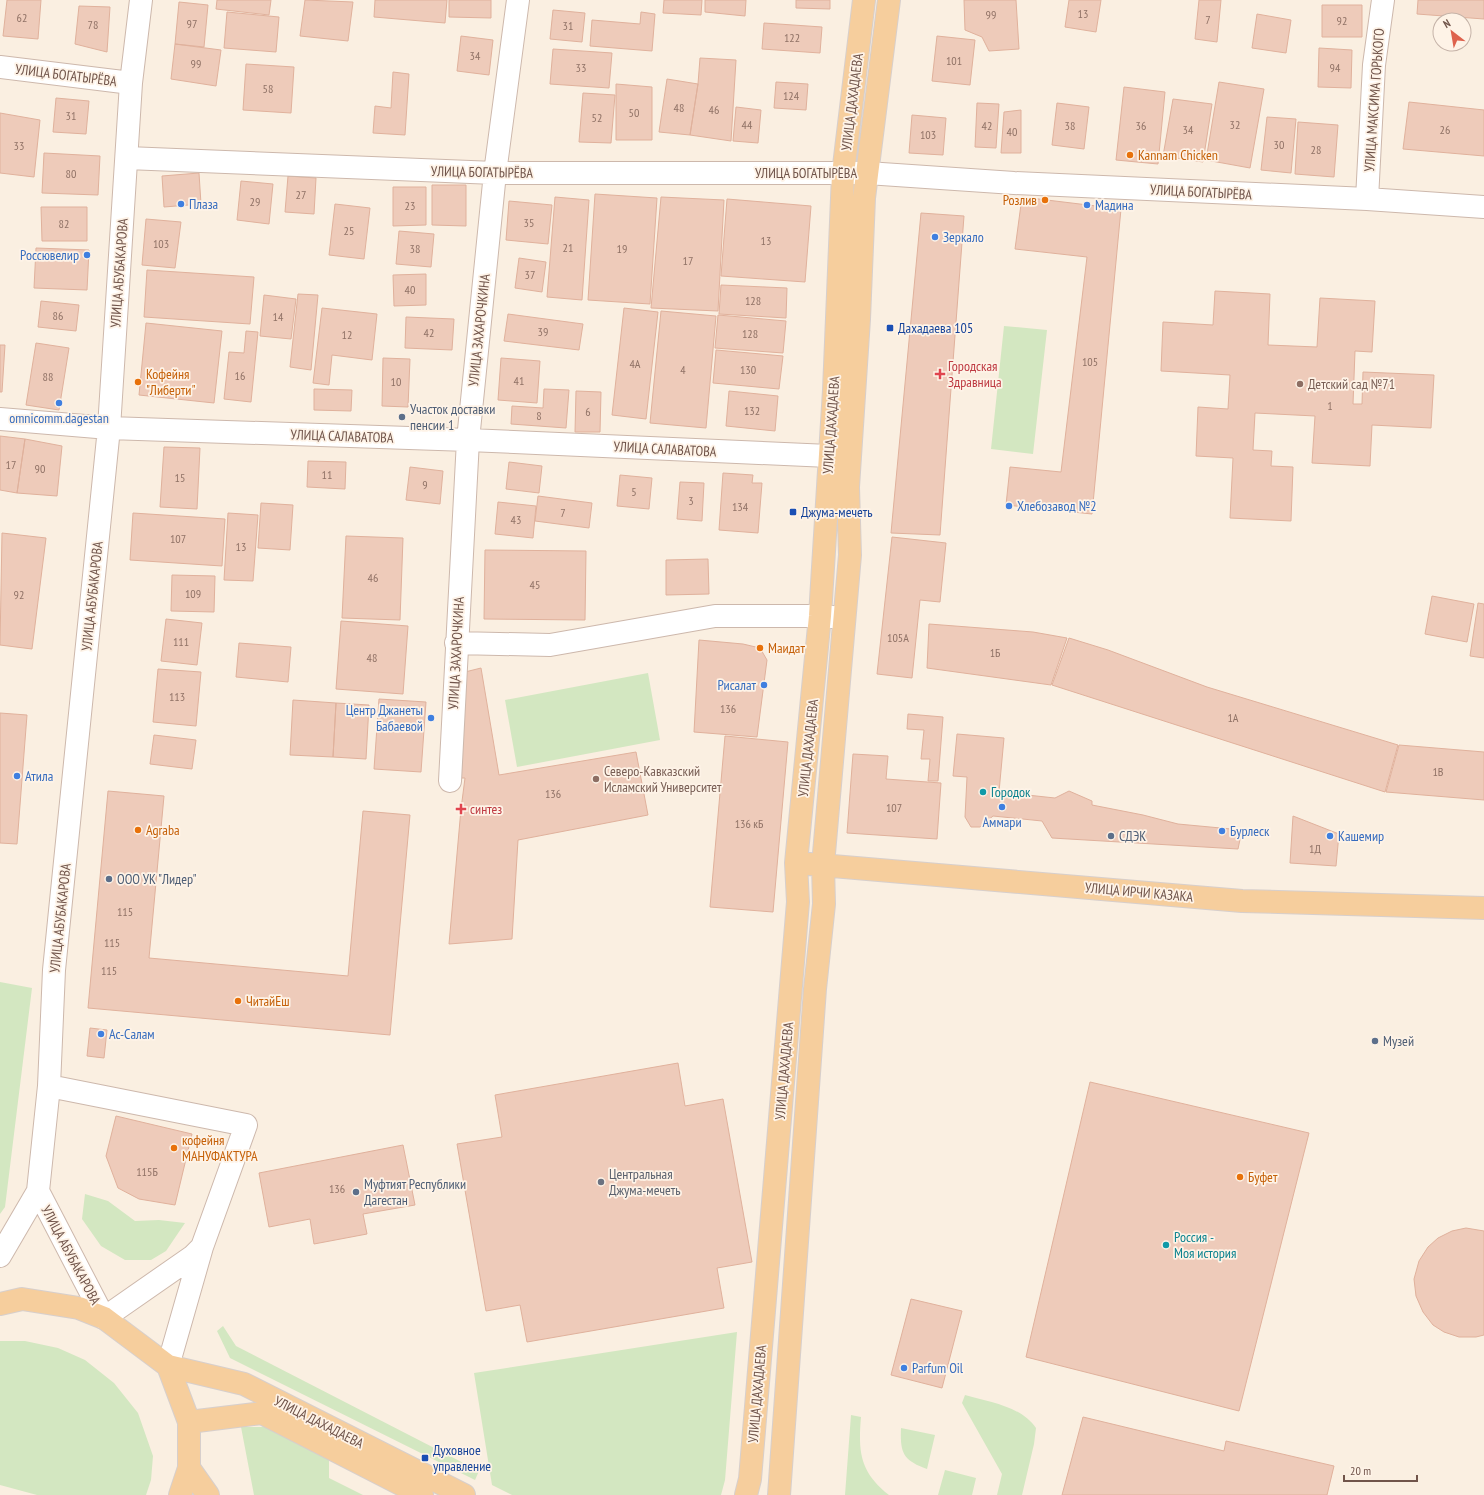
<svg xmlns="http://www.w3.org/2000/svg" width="1484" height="1495" font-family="'PT Sans Narrow',sans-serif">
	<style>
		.green { fill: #d3e7c1 }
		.building { fill: #eecbba; stroke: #e0b19c }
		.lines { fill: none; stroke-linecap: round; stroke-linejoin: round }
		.minor-casing { stroke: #cdb8ac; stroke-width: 24 }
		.major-casing { stroke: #d7cfcc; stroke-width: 24 }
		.minor { stroke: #fff; stroke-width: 22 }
		.major { stroke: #f6ce9d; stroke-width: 22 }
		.food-dot { fill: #e8710a; stroke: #fef3e7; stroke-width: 1.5 }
		.shop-dot { fill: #3f7fe0; stroke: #fef3e7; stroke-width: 1.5 }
		.transit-dot { fill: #1a4fb4; stroke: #fef3e7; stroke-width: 1.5 }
		.health-dot { fill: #e0444e; stroke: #fef3e7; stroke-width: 1.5 }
		.education-dot { fill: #8d6e63; stroke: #fef3e7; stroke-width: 1.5 }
		.service-dot { fill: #5c6f8a; stroke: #fef3e7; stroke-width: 1.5 }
		.culture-dot { fill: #0f9aa8; stroke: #fef3e7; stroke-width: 1.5 }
		.worship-dot { fill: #6b7280; stroke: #fef3e7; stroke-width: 1.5 }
		.labels { text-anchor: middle; stroke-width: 3.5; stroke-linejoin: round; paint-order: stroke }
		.number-label { font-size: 12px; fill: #907266 }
		.street-label { font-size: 14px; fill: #70544a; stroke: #fef3e7 }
		.food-label { font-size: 14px; fill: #c56008; stroke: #fef3e7; text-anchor: start }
		.shop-label { font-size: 14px; fill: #366cbe; stroke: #fef3e7; text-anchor: start }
		.transit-label { font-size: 14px; fill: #164399; stroke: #fef3e7; text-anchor: start }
		.health-label { font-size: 14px; fill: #be3a42; stroke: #fef3e7; text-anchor: start }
		.education-label { font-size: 14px; fill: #785e54; stroke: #fef3e7; text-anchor: start }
		.service-label { font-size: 14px; fill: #4e5e75; stroke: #fef3e7; text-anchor: start }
		.culture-label { font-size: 14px; fill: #0d838f; stroke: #fef3e7; text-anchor: start }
		.worship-label { font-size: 14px; fill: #5b616d; stroke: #fef3e7; text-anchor: start }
	</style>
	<rect width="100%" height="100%" fill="#faefe1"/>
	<!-- green -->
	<path class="green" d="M1004,326L1047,330L1033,454L991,449Z
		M648,673L660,740L517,767L505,700Z
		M0,982L32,988L5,1207L0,1214Z
		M85,1194L108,1201L135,1221L159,1220L185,1223L166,1251L151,1260H125L101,1246L82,1219Z
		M223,1326L236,1346L479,1471L475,1480L230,1358L217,1331Z
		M737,1332L725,1480L721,1495H512L492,1485L474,1373Z
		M0,1341H25L58,1348L85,1360L114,1383L138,1413L153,1456L151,1480L146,1495H37L0,1485Z
		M965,1395C989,1402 1021,1406 1036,1428L1034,1444L1022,1495H997L1002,1474L962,1403Z
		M851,1415L861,1417C858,1452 860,1472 889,1495H845Z
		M241,1427H266L329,1459V1478L363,1495H254Z
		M901,1428L935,1435L927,1469C903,1460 900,1453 901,1428Z
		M945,1470L976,1478L972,1495H938Z"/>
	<!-- building -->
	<path class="building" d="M7,0H41L38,39L3,36Z
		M217,0H271L269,15L216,9Z
		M305,0L353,2L348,41L300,36Z
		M375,0H447L445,23L374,17Z
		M449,0H491V18L449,17Z
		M664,0H702L701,15L663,13Z
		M705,0H746L745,16L705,12Z
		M796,0H830V9L796,8Z
		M964,0H1016L1019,49L989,51L982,37L965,30Z
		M1069,0H1101L1096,32L1065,27Z
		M1199,0H1221L1217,42L1195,39Z
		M1418,0H1484V19L1417,14Z
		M179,2L208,5L204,47L175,44Z
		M1322,5H1362V37H1322Z
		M79,6L110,7L107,52L75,44Z
		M553,10L585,13L582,42L550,39Z
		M227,12L279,17L276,52L224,48Z
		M641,12L655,14L652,51L590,46L592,20L640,24Z
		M1257,14L1291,20L1286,53L1252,48Z
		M764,23L822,27L820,53L762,49Z
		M461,36L493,40L489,75L457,71Z
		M937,36L975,40L970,85L932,81Z
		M175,44L221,50L216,86L171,79Z
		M1319,48L1352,50L1351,88L1318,87Z
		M553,49L612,53L609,88L550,84Z
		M700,58L736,60L731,141L690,135L698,84Z
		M246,64L294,67L291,113L243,110Z
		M393,72L409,74L405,135L373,133L375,106L391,108Z
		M667,79L698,84L690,135L659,132Z
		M776,82L808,84L806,110L774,108Z
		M1219,82L1264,89L1250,168L1206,160Z
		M616,84L652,87V140H616Z
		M1124,87L1165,92L1158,164L1116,160Z
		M583,93L615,95L611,143L579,142Z
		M56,98L89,101L86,134L53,132Z
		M1173,99L1212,104L1203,162L1163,156Z
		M1409,102L1484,110V156L1403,149Z
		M977,103L999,104L996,148L975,147Z
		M1057,103L1089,107L1084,149L1052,145Z
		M736,107L761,110L758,143L733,141Z
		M1021,110V153H1001L1004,112Z
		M0,113L40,120L34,177L0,173Z
		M912,115L946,118L943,155L909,153Z
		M1267,117L1296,119L1291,173L1261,170Z
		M1298,122L1338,125L1334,177L1295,174Z
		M44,153L100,156L98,195L42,193Z
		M199,173L201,204L164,207L162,176Z
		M288,176L316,178L314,214L285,212Z
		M241,181L273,184L269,224L237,220Z
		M432,185H466V226L432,225Z
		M393,187H426V225L393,226Z
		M595,194L657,198L650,304L588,300Z
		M555,197L589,200L582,300L547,297Z
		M661,197L724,200L718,311L651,308Z
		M1022,197L1121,209L1092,514L1006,505L1010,467L1061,472L1087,257L1015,249Z
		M727,199L811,206L805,282L721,276Z
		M509,201L552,205L548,244L506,240Z
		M335,204L370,208L364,259L329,255Z
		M41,207H87V241H42Z
		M921,213L964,216L940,535L891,533Z
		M146,219L181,222L175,268L142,265Z
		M399,231L434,234L431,267L396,264Z
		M36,248L89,250L87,290L34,288Z
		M519,258L546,262L542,292L515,288Z
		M147,270L254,277L250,324L144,317Z
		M426,274V305L394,306L393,275Z
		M721,285L787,288L786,318L719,314Z
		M1215,291L1270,294L1268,345L1317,347L1320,298L1375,301L1372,352L1355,351L1353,404H1362L1363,372L1434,375L1431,428L1372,425L1370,466L1312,463L1315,416L1255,413L1253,450L1272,451L1271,466L1293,467L1291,521L1230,518L1233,458L1196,456L1198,407L1228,409L1230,375L1161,371L1163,322L1213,325Z
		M298,294L318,295L311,370L290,367Z
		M264,295L296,299L291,339L260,336Z
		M41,301L79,305L76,331L38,327Z
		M322,308L377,314L372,360L332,355L329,385L313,383Z
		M624,308L658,312L646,419L612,415Z
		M661,311L716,316L706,428L650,423Z
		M508,314L583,324L579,350L504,341Z
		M718,315L786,321L783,353L715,348Z
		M406,317L454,319L452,350L405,348Z
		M146,323L222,331L214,403L139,395Z
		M246,331L258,332L251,402L224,399L229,352L244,353Z
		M36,343L69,348L59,410L26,405Z
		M0,345H5L2,392H0Z
		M716,350L783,356L779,389L713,383Z
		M383,358L410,359L408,407L382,406Z
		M501,358L540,361L537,403L498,400Z
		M314,389L352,390L351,411L314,410Z
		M544,389L569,390L566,428L511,424L512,406L543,408Z
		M576,391L601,392L600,432H575Z
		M729,391L778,396L775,431L726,426Z
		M0,436L25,439L17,493L0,490Z
		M25,439L62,446L57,496L17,493Z
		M164,447L200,448L197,509L160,507Z
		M308,461L346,462L345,489L307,487Z
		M509,462L542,466L539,493L506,489Z
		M410,467L443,471L440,504L406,500Z
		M723,473L753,475L752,483H762L758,533L719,530Z
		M620,475L652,478L649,509L617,506Z
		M680,482L704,483L702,521L677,519Z
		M538,496L592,503L589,528L535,521Z
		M498,502L536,506L533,538L495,534Z
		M261,503L293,505L290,550L258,548Z
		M133,513L225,519L222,566L130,560Z
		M228,513L258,515L253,581L224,580Z
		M2,533L46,538L32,649L0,645Z
		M346,536L403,538L400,620L342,618Z
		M892,537L946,543L940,602L920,600L912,678L877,674Z
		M485,550L586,551L585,620L484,619Z
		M708,559L709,594L666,595V560Z
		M172,575L215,576L214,612L171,611Z
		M1432,596L1474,604L1467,642L1425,634Z
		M1478,603L1484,604V658L1470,656Z
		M166,619L202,623L197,665L161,661Z
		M341,621L408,626L403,694L336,689Z
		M929,624L1033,632L1067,638L1051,685L927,668Z
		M1069,638L1108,650L1207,687L1398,745L1385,792L1052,685Z
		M699,640L743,644L760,648L767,660L757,737L694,732Z
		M239,643L291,647L288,682L236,677Z
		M481,668L499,775L636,752L648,815L518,840L512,939L449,944L461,809L465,778H461V673Z
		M158,669L201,672L196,726L153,722Z
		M379,699L426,702L421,772L374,769Z
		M293,700L336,703L333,757L290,755Z
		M336,703L369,705L366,759L333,757Z
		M0,713L27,715L17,844L0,843Z
		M908,714L943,717L938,781H928L930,759H921L924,730L907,729Z
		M957,734L1004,738L999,792L1055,798L1069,791L1092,801V805L1143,815L1178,824L1242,830L1238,849L1052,838L1042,821L993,816L980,827H971L965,817L967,777L953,776Z
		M154,735L196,740L192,769L150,764Z
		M725,736L788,742L773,912L710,907Z
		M1399,745L1484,752V800L1386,792Z
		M853,754L888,756L886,779L941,783L937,839L847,833Z
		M108,791L164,796L149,958L348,976L363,811L410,815L390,1035L88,1008Z
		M1293,816L1339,834L1336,866L1290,863Z
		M90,1028L107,1030L104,1058L87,1056Z
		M678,1063L685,1106L723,1099L752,1262L717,1268L724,1308L527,1342L520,1305L486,1311L457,1144L502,1137L495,1095Z
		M1090,1082L1309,1133L1239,1411L1026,1357Z
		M116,1116L192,1134L175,1205L139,1199L118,1188L106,1156Z
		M403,1145L415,1205L363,1214L367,1234L314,1244L310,1219L269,1227L259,1173Z
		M1466,1228L1484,1231V1335L1476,1337H1459L1444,1332L1433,1325L1423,1312L1416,1296L1414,1279L1419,1261L1428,1247L1438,1238L1452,1231Z
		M911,1299L962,1311L942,1388L891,1375Z
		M1083,1417L1224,1451L1226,1441L1334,1466L1327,1495H1062Z"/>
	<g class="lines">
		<defs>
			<path id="minor" d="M0,67L131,83
				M127,158L495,173H867L1014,183L1367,199L1484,207
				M1367,199L1374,65L1383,0
				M0,419L109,428L468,440L829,456L848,455
				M456,643L550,645L715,616H820L844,618
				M450,781L468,440L495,173L518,0
				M49,1086L246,1125L202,1247L168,1366
				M38,1191L104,1318L193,1256L202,1247
				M0,1256L38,1191L49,1086L54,970L109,428L131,83L141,0"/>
			<path id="major" d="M809,864L1242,901L1484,908
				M0,1304L22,1299L79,1308L104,1318L168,1366L189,1422V1468L180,1495
				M168,1366L244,1384L464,1495
				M189,1422L262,1413L422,1495
				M189,1468L208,1495
				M746,1495L750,1479L798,902L796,863L820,616L834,390L843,174L864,0
				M779,1495L815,989L824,904L823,865L850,555L848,487L859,319L864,198L889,0"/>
		</defs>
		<!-- minor casing -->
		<use href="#minor" class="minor-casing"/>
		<!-- major casing -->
		<use href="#major" class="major-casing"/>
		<!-- minor -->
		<use href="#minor" class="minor"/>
		<!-- major -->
		<use href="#major" class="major"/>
	</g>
	<!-- markers -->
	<g class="food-dot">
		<circle cx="1130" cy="155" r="4"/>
		<circle cx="1045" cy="200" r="4"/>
		<circle cx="138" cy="382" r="4"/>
		<circle cx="760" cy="648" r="4"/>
		<circle cx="138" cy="830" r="4"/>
		<circle cx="238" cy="1001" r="4"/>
		<circle cx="174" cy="1148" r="4"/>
		<circle cx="1240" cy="1177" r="4"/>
	</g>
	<g class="shop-dot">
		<circle cx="181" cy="204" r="4"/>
		<circle cx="1087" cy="205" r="4"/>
		<circle cx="935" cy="237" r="4"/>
		<circle cx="87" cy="255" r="4"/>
		<circle cx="59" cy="403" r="4"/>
		<circle cx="1009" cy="506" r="4"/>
		<circle cx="764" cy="685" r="4"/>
		<circle cx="431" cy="718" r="4"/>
		<circle cx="17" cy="776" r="4"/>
		<circle cx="1002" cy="807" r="4"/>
		<circle cx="1222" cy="831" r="4"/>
		<circle cx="1330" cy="836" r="4"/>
		<circle cx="101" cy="1034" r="4"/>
		<circle cx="904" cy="1368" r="4"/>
	</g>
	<g class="transit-dot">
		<rect x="886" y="324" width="8" height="8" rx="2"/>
		<rect x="789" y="508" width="8" height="8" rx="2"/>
		<rect x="421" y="1454" width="8" height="8" rx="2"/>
	</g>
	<g class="health-dot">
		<path d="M938 368h4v4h4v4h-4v4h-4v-4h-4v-4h4z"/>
		<path d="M459 803h4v4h4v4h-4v4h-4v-4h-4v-4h4z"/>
	</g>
	<g class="education-dot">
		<circle cx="1300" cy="384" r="4"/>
		<circle cx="596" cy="779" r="4"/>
	</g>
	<g class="service-dot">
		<circle cx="402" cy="417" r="4"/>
		<circle cx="1111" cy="836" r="4"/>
		<circle cx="109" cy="879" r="4"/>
		<circle cx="1375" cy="1041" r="4"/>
		<circle cx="356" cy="1192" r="4"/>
	</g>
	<g class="culture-dot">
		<circle cx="983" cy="792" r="4"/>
		<circle cx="1166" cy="1245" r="4"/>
	</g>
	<circle class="worship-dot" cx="601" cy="1182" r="4"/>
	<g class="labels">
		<!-- number labels -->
		<g class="number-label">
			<text x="1083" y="18">13</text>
			<text x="991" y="19">99</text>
			<text x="22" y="22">62</text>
			<text x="1208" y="24">7</text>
			<text x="1342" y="25">92</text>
			<text x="192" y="28">97</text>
			<text x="93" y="29">78</text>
			<text x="568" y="30">31</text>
			<text x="792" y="42">122</text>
			<text x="475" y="60">34</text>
			<text x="954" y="65">101</text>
			<text x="196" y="68">99</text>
			<text x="581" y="72">33</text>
			<text x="1335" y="72">94</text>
			<text x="268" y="93">58</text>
			<text x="791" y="100">124</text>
			<text x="679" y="112">48</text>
			<text x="714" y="114">46</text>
			<text x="634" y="117">50</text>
			<text x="71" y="120">31</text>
			<text x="597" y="122">52</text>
			<text x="747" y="129">44</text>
			<text x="1235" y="129">32</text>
			<text x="987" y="130">42</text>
			<text x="1070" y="130">38</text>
			<text x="1141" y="130">36</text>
			<text x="1188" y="134">34</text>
			<text x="1445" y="134">26</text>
			<text x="1012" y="136">40</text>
			<text x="928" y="139">103</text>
			<text x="1279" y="149">30</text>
			<text x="19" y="150">33</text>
			<text x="1316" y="154">28</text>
			<text x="71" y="178">80</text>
			<text x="301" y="199">27</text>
			<text x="255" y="206">29</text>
			<text x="410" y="210">23</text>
			<text x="529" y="227">35</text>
			<text x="64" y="228">82</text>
			<text x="349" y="235">25</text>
			<text x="766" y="245">13</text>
			<text x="161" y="248">103</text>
			<text x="568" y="252">21</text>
			<text x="415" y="253">38</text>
			<text x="622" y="253">19</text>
			<text x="688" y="265">17</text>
			<text x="530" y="279">37</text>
			<text x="410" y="294">40</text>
			<text x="753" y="305">128</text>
			<text x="58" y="320">86</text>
			<text x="278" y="321">14</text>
			<text x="543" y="336">39</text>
			<text x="429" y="337">42</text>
			<text x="750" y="338">128</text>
			<text x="347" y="339">12</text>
			<text x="1090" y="366">105</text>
			<text x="635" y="368">4А</text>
			<text x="683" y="374">4</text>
			<text x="748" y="374">130</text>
			<text x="240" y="380">16</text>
			<text x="48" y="381">88</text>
			<text x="519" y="385">41</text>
			<text x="396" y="386">10</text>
			<text x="1330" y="410">1</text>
			<text x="752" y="415">132</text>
			<text x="588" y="416">6</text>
			<text x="539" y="420">8</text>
			<text x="11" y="469">17</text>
			<text x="40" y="473">90</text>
			<text x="327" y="479">11</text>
			<text x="180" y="482">15</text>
			<text x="425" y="489">9</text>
			<text x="634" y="496">5</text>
			<text x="691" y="505">3</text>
			<text x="740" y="511">134</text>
			<text x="563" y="517">7</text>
			<text x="516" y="524">43</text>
			<text x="178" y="543">107</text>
			<text x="241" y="551">13</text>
			<text x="373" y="582">46</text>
			<text x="535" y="589">45</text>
			<text x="193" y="598">109</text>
			<text x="19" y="599">92</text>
			<text x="898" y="642">105А</text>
			<text x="181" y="646">111</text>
			<text x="995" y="657">1Б</text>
			<text x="372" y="662">48</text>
			<text x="177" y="701">113</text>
			<text x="728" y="713">136</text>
			<text x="1233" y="722">1А</text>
			<text x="1438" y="776">1В</text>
			<text x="553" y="798">136</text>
			<text x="894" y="812">107</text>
			<text x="749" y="828">136 кБ</text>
			<text x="1315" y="853">1Д</text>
			<text x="125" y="916">115</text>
			<text x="112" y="947">115</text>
			<text x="109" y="975">115</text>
			<text x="147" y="1176">115Б</text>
			<text x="337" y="1193">136</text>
		</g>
		<!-- street labels -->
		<g class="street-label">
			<text transform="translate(66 75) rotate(7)" y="5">УЛИЦА БОГАТЫРЁВА</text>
			<text transform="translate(1374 100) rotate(-86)" y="5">УЛИЦА МАКСИМА ГОРЬКОГО</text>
			<text transform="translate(852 102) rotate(-83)" y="5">УЛИЦА ДАХАДАЕВА</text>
			<text transform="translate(482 172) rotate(1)" y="5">УЛИЦА БОГАТЫРЁВА</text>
			<text x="806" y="178">УЛИЦА БОГАТЫРЁВА</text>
			<text transform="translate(1201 192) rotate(3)" y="5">УЛИЦА БОГАТЫРЁВА</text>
			<text transform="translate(119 273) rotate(-86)" y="5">УЛИЦА АБУБАКАРОВА</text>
			<text transform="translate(479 330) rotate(-84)" y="5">УЛИЦА ЗАХАРОЧКИНА</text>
			<text transform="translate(831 425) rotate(-86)" y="5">УЛИЦА ДАХАДАЕВА</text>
			<text transform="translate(342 436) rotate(2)" y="5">УЛИЦА САЛАВАТОВА</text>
			<text transform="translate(665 449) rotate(3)" y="5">УЛИЦА САЛАВАТОВА</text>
			<text transform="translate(92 596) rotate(-84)" y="5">УЛИЦА АБУБАКАРОВА</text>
			<text transform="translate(456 653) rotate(-87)" y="5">УЛИЦА ЗАХАРОЧКИНА</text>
			<text transform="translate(808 748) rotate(-84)" y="5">УЛИЦА ДАХАДАЕВА</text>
			<text transform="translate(1139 892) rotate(5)" y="5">УЛИЦА ИРЧИ КАЗАКА</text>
			<text transform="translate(60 918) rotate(-84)" y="5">УЛИЦА АБУБАКАРОВА</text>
			<text transform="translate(784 1071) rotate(-85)" y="5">УЛИЦА ДАХАДАЕВА</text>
			<text transform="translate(71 1255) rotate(62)" y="5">УЛИЦА АБУБАКАРОВА</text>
			<text transform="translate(757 1394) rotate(-85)" y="5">УЛИЦА ДАХАДАЕВА</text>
			<text transform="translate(319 1422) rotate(27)" y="5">УЛИЦА ДАХАДАЕВА</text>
		</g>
		<!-- food labels -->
		<g class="food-label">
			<text x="1138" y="160">Kannam Chicken</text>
			<text x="1037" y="205" text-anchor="end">Розлив</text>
			<text x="146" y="379">Кофейня<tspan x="146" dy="16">"Либерти"</tspan></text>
			<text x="768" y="653">Маидат</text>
			<text x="146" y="835">Agraba</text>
			<text x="246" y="1006">ЧитайЕш</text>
			<text x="182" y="1145">кофейня<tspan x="182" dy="16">МАНУФАКТУРА</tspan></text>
			<text x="1248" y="1182">Буфет</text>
		</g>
		<!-- shop labels -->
		<g class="shop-label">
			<text x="189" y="209">Плаза</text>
			<text x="1095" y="210">Мадина</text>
			<text x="943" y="242">Зеркало</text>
			<text x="79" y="260" text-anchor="end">Россювелир</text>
			<text x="59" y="423" text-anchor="middle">omnicomm.dagestan</text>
			<text x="1017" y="511">Хлебозавод №2</text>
			<text x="756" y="690" text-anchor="end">Рисалат</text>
			<text x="423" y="715" text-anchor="end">Центр Джанеты<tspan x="423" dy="16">Бабаевой</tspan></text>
			<text x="25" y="781">Атила</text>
			<text x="1002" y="827" text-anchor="middle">Аммари</text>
			<text x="1230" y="836">Бурлеск</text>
			<text x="1338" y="841">Кашемир</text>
			<text x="109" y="1039">Ас-Салам</text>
			<text x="912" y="1373">Parfum Oil</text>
		</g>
		<!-- transit labels -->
		<g class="transit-label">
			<text x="898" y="333">Дахадаева 105</text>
			<text x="801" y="517">Джума-мечеть</text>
			<text x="433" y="1455">Духовное<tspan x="433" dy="16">управление</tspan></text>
		</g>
		<!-- health labels -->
		<g class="health-label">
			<text x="948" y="371">Городская<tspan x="948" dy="16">Здравница</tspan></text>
			<text x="470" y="814">синтез</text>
		</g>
		<!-- education labels -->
		<g class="education-label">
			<text x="1308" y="389">Детский сад №71</text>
			<text x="604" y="776">Северо-Кавказский<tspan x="604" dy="16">Исламский Университет</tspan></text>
		</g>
		<!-- service labels -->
		<g class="service-label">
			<text x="410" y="414">Участок доставки<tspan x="410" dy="16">пенсии 1</tspan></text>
			<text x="1119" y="841">СДЭК</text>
			<text x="117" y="884">ООО УК "Лидер"</text>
			<text x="1383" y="1046">Музей</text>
			<text x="364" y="1189">Муфтият Республики<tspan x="364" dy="16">Дагестан</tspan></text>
		</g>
		<!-- culture labels -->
		<g class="culture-label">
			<text x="991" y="797">Городок</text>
			<text x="1174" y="1242">Россия -<tspan x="1174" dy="16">Моя история</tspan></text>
		</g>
		<!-- worship labels -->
		<g class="worship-label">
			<text x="609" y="1179">Центральная<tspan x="609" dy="16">Джума-мечеть</tspan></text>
		</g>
	</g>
	<!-- north arrow -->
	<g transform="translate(1452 32) rotate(329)"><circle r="19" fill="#fef3e7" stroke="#c5b3a8"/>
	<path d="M0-3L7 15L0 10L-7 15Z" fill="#de624d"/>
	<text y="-6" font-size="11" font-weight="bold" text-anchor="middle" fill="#70544a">N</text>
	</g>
	<!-- scale -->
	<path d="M1344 1475v6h73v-6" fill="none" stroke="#70544a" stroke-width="2"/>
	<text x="1350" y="1475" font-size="12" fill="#70544a" stroke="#fef3e7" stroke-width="3" paint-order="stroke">20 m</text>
</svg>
